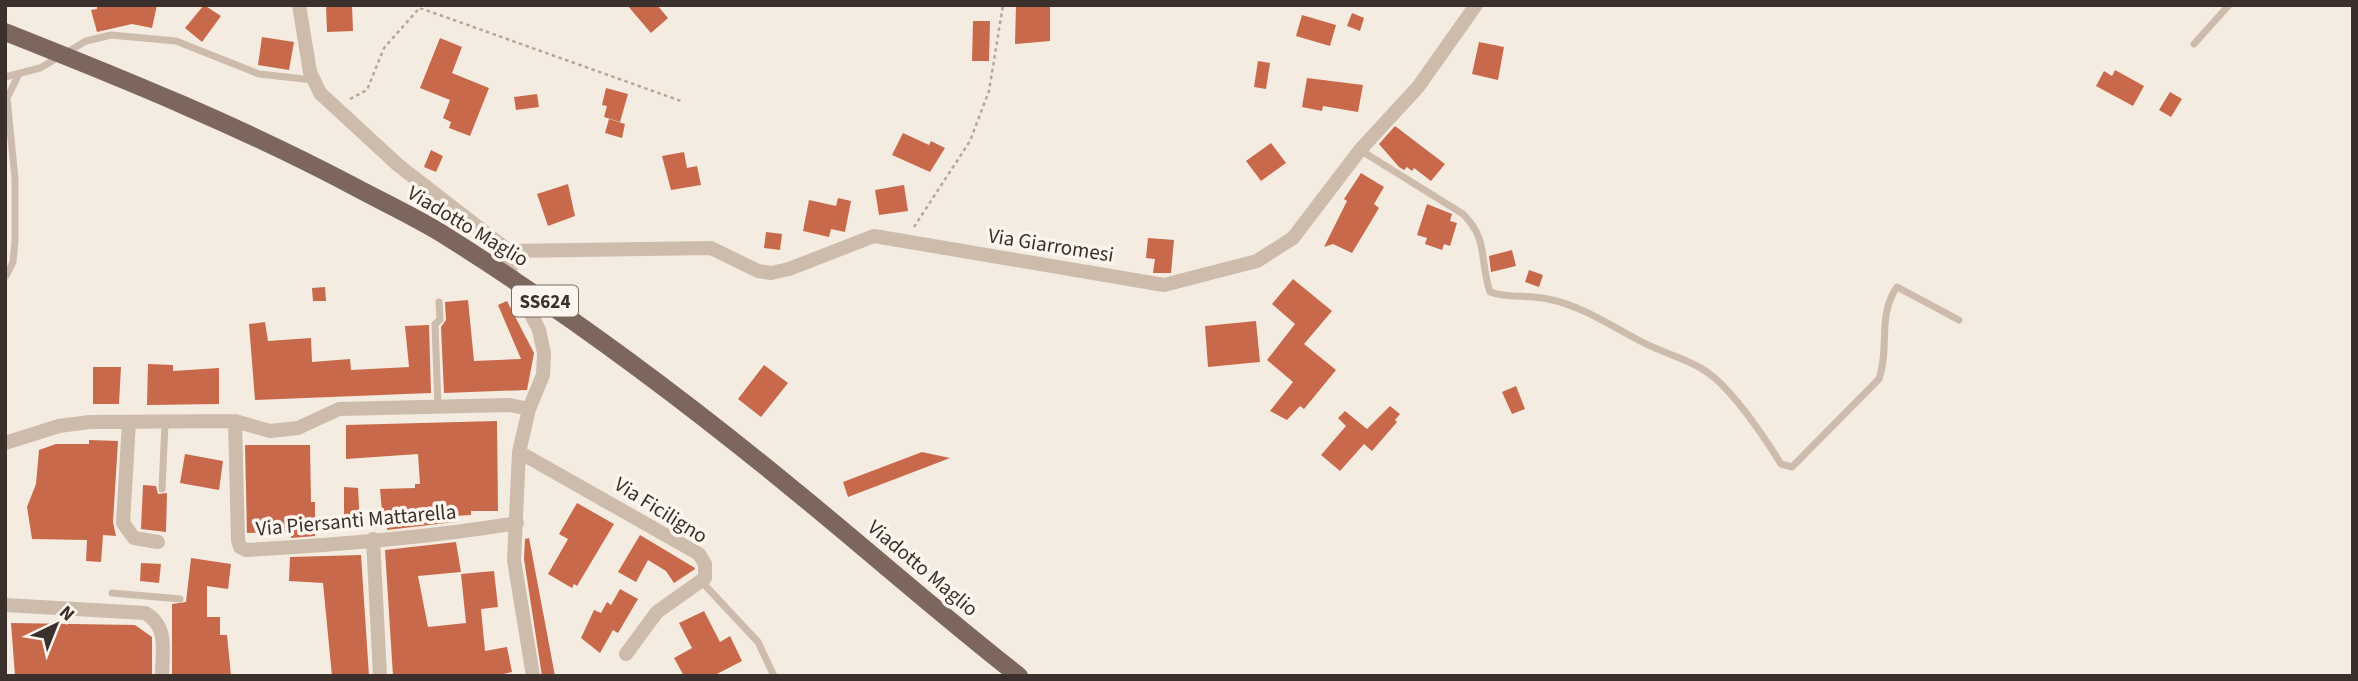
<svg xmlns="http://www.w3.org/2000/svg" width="2358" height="681" font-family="'Source Sans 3',sans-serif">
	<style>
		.building { fill: #c8694b }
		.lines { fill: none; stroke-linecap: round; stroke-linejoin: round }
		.path { stroke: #b9a596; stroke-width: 2.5; stroke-dasharray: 3.5 3.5; stroke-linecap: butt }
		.service { stroke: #cdbbac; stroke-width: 7 }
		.minor { stroke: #cdbbac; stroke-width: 14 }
		.primary { stroke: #7d675c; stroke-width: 18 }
		.labels { text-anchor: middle; stroke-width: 7; stroke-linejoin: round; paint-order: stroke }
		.shield { fill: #fbf5ee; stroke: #756b66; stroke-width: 2 }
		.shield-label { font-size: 19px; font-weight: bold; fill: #3b302b }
		.street-label { font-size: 21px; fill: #3b302b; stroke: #fbf5ee }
	</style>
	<rect width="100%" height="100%" fill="#f4ebe1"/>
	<!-- building -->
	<path class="building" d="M97,5H157L152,28L132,24L97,32L91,10L97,9Z
		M204,5L221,16L202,42L185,28Z
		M326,5H352L353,31L327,32Z
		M627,5H657L668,18L651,33Z
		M1016,5H1050V41L1015,44Z
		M1352,13L1364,18L1360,31L1347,26Z
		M1302,15L1336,25L1330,46L1296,36Z
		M973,21H990L989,61H972Z
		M262,37L294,42L289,70L258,65Z
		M440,38L462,47L452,73L489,88L470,136L449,128L451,122L443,118L450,100L420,88Z
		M1479,42L1504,47L1498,80L1472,74Z
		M1258,61L1270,63L1266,89L1254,87Z
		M2115,70L2144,86L2133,106L2096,86L2104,71L2112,76Z
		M1307,78L1363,85L1358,112L1323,106L1322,111L1302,107Z
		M606,88L628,94L620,122L604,117L607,106L602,105Z
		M2170,92L2182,99L2171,117L2159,110Z
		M537,94L539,107L516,110L514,97Z
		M609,119L625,124L622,138L605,133Z
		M1395,126L1445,164L1431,181L1414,168L1412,171L1407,167L1404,170L1399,167L1379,144Z
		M903,133L929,145L931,141L945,148L930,172L892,155Z
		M1271,143L1286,163L1261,181L1246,161Z
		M431,150L443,156L436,172L424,167Z
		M684,152L687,168L697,166L701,185L671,190L662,156Z
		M1361,173L1384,187L1374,204L1379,208L1352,253L1333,244L1324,247L1347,201L1344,199Z
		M568,184L575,216L548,226L537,194Z
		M904,185L908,211L879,215L875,190Z
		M838,198L851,201L845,232L831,229L829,237L803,231L809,200L836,206Z
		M1427,204L1452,214L1450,221L1457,223L1450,246L1444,244L1442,250L1425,244L1427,238L1417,235Z
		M766,232L782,234L780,250L764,248Z
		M1148,238L1174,240L1171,273H1153L1155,259L1146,258Z
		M1512,250L1516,266L1491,272L1489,256Z
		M1529,270L1543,275L1539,287L1525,282Z
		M1293,279L1332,311L1304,344L1336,370L1304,409L1300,406L1287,420L1270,411L1293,382L1267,360L1295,324L1272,304Z
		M325,287L326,301H313L312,288Z
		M468,300L474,361L521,359L498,305L507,301L534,353L527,390L444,393L441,327L446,320L445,302Z
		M1256,321L1260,362L1208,367L1205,326Z
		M265,322L268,341L311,338L312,362L350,359L351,370L409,367L405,326L429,325L431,393L255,400L249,324Z
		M148,364L173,365V371L219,368V404L147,405Z
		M764,365L788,383L761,417L738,399Z
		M93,367H121L119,404H93Z
		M1516,386L1525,409L1512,414L1502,392Z
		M1390,406L1400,414L1395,420L1397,422L1372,451L1364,444L1340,471L1321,455L1346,426L1338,418L1345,411L1367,429Z
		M497,421L498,511H471V515L454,516L455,522L387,530V522H383L380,489L415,488V484H420L418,454L346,459V425Z
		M89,440L118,441L113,522L116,536L103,535L101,562L86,561L87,540L32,539L27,507L36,484L39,450L56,444H89Z
		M245,445H310L311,502H315V536L291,538V532L247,533Z
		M922,452L950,458L848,497L843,482Z
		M185,454L223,461L219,490L180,483Z
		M143,485L156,486L158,494L167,493L166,532L141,529Z
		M344,487L358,488L360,522H344Z
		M577,503L614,524L577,586L574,584L572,588L548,574L568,539L559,534Z
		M640,535L695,568V569L674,583L666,571L648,560L636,582L618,572Z
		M529,538L536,575L555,676H542L524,559L525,539Z
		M456,542L461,572L418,576L428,627L466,623L461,574L494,571L498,607L481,609L485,651L507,647L512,672L494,676H393L385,550Z
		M361,555L369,676H332L323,583L289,581L290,557Z
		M191,558L231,564L228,589L207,586V617H220V635H227L231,676H172V604L186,602Z
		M141,563L161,564L159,583L140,581Z
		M620,589L638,599L618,633L613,630L600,653L581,638L594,610L601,613L607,602L611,605Z
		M704,611L720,642L730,636L742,661L713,676H684L674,658L692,648L679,623Z
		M11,623L135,625L152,637V676H15Z"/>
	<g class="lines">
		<!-- path -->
		<path class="path" d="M420,8L681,101
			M350,99L367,90L384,48L422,5
			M914,227L970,141L989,91L1003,5"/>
		<!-- service -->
		<path class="service" d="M2194,44L2229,5
			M5,77L40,68L86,41L111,35L176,41L259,74L313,80
			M1360,150L1463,214C1489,240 1479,259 1490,292C1509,299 1528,294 1548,299C1583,306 1613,327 1644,343C1668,355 1696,361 1716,379C1741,402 1763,435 1781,464L1792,467L1879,379C1890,348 1877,315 1897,287L1959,320
			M6,276L13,262L15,241V179L7,98L18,76
			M438,407L435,324L440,320L439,302
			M162,489L165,423
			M701,581L758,642L774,676
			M112,593L180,599"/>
		<!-- minor -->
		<path class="minor" d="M299,5L310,72L320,93L398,165L509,251
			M509,251L711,248L758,271L771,273L789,269L874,236L1164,285L1257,261L1293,238L1360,150L1418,87L1476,5
			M509,251L511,274L539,330L544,353L543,375L529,409L519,452L514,560L533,676
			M235,421L238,540L240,547L246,550C336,545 427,538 517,523
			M129,422L123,523L134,538L158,542
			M5,443L59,426L90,422L235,421L270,431L298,428L339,409L510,405L529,409
			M519,452L699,554L705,564V578L657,612L626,654
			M373,539L380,676
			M5,605L145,613C169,626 162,652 162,676"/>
		<!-- primary -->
		<path class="primary" d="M5,32C124,79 242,127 355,187C383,202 413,216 441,233C564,310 681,397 794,490C869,551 942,616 1019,676"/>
	</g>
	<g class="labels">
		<!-- shield labels -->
		<rect class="shield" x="512" y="285.5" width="66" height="31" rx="5"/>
		<g class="shield-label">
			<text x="545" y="308">SS624</text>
		</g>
		<!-- street labels -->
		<g class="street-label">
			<text transform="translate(468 226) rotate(31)" y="7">Viadotto Maglio</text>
			<text transform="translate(1051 245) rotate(9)" y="7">Via Giarromesi</text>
			<text transform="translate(661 510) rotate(32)" y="7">Via Ficiligno</text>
			<text transform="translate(356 520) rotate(-5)" y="7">Via Piersanti Mattarella</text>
			<text transform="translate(923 568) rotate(40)" y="7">Viadotto Maglio</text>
		</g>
	</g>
	<!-- border -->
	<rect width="2358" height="681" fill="none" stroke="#3b302b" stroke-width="14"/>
	<!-- north arrow -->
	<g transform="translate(56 625) rotate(43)" stroke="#fbf5ee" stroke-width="5" paint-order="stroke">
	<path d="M0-5L12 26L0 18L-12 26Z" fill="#3b302b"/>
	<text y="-10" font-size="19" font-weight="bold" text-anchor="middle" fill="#3b302b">N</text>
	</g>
</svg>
